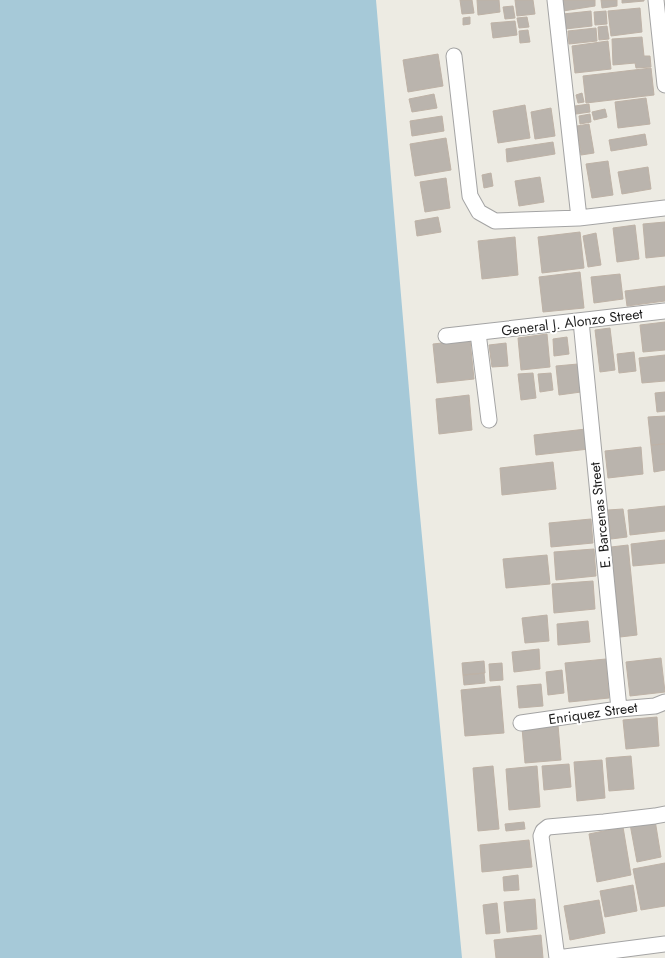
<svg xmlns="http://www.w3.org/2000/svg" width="665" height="958" font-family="Jost,sans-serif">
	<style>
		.water { fill: #a6c9d8 }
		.building { fill: #bab4ad; stroke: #beb2a6 }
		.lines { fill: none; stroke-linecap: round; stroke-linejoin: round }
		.minor-casing { stroke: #a4a4a4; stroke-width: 17 }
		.minor { stroke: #fff; stroke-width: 15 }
		.labels { text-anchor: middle; stroke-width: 4; stroke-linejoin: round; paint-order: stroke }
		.street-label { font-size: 14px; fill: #1d1d1d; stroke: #fff }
	</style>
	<rect width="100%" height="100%" fill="#edebe3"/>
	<!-- water -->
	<path class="water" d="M0,0H376L417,484L462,958H0Z"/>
	<!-- building -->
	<path class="building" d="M460,0H472L474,13L462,14Z
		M477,0H499L500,12L478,15Z
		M515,0H533L535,14L517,16Z
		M562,0H595V6L563,11Z
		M601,0H617V6L602,8Z
		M622,0H644V1L622,3Z
		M513,6L515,18L505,19L503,7Z
		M640,8L642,32L611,36L608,11Z
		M591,11L592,26L565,29L563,14Z
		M606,11L607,24L595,25L594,12Z
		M470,17V24L463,25V18Z
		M527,17L529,27L519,28L517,18Z
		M515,21L517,35L493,38L491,23Z
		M607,26L609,39L599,40L598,27Z
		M596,28L597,41L569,44L568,31Z
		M528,30L530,42L520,43L519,31Z
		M642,37L644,56H650L651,67L636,68L635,63L613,65L612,39Z
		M608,41L611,69L575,73L572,46Z
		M438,54L443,86L408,92L403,60Z
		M651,68L654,95L586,103L583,76Z
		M582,93L584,102L578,103L576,95Z
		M434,94L437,108L412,112L409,99Z
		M646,98L650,124L618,128L615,102Z
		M589,104L590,112L576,114L575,106Z
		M525,105L530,138L498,143L493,111Z
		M551,108L555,136L535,139L531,112Z
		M605,109L607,117L594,120L592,112Z
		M590,114L591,122L580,124L579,116Z
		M442,116L444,131L412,136L410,121Z
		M589,124L594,153L581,155L577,126Z
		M645,134L647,145L611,151L609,140Z
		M446,138L451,170L415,176L410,144Z
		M553,142L555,154L507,162L506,149Z
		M608,161L613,195L592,198L586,164Z
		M648,167L651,189L622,194L618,172Z
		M491,173L493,186L484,188L482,175Z
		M540,177L544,202L519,206L515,181Z
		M446,178L450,208L425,212L420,182Z
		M438,217L441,232L417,236L415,221Z
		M665,222V256L646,258L643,224Z
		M635,225L639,259L617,262L613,228Z
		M580,232L584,268L542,273L538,237Z
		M596,233L601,265L588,267L583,236Z
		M515,237L518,275L482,279L478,241Z
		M580,272L584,308L543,312L539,277Z
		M620,274L623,299L594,303L591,277Z
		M665,286V301L627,306L625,291Z
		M665,322V350L643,352L640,325Z
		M610,328L615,370L600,372L595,330Z
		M547,334L550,367L521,370L518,338Z
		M567,337L569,354L554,356L553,339Z
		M470,340L474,379L437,383L433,344Z
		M506,343L508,366L492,367L489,345Z
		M634,352L636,371L619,373L617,354Z
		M665,355V381L642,383L639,358Z
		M578,364L581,392L559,395L556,366Z
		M533,373L536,398L521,400L518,374Z
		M551,373L553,390L540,392L538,374Z
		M665,392V411L657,412L655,393Z
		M469,395L472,430L439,434L436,399Z
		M665,416V444L651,445L648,417Z
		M586,429L589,449L536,455L534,435Z
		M665,444V470L654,472L651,445Z
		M641,447L643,474L608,478L605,451Z
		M553,462L556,489L502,495L500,468Z
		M665,506V531L630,535L628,510Z
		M623,509L627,537L611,539L608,510Z
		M591,519L593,543L551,547L549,523Z
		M665,540V563L633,566L631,544Z
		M628,545L637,635L620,637L611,547Z
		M594,549L596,576L556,580L554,552Z
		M547,555L550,584L506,588L503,559Z
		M593,581L595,609L554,613L552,584Z
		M547,615L549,641L525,643L522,618Z
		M588,621L590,642L558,645L557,624Z
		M539,649L540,669L514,672L512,652Z
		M661,658L665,692L630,696L626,662Z
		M606,659L609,698L569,702L565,663Z
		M484,661L485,673L463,675L462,663Z
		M502,663L503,680L490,681L489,664Z
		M562,670L564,693L548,695L546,672Z
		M484,673L485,683L464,685L463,675Z
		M541,684L543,706L519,708L517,686Z
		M500,686L504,733L465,736L461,690Z
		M657,717L659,746L626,749L623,720Z
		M558,725L561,760L525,763L522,728Z
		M631,756L634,789L609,791L606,758Z
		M602,760L605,798L577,801L574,762Z
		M569,764L571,787L544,790L542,766Z
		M493,766L499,829L478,831L473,768Z
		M537,766L540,807L509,810L506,769Z
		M655,820L661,857L637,862L630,824Z
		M524,822L525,829L506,831L505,824Z
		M623,827L631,875L597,882L589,834Z
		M529,840L532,867L482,872L480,845Z
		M665,863V906L641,910L633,869Z
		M518,875L519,890L504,891L503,877Z
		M633,885L637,911L605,917L600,891Z
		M535,899L537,929L507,932L504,902Z
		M599,900L605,933L570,940L564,906Z
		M497,903L500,933L486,934L483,905Z
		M541,935L543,958H496L494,940Z"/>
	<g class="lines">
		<defs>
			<path id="minor" d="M555,0L579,218
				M656,0L665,85
				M454,56L470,196L479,212L495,221L579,218L665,208
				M581,321L619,709
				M478,333L489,420
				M446,336L665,311
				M521,723L619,709L655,706L665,702
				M557,958L541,836L543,831L548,827L604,822L655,816L665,814
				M557,958L665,944"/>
		</defs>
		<!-- minor casing -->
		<use href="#minor" class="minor-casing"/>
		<!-- minor -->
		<use href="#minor" class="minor"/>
	</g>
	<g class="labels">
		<!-- street labels -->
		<g class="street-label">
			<text transform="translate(572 322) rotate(-7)" y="5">General J. Alonzo Street</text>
			<text transform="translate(600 515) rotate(-96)" y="5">E. Barcenas Street</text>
			<text transform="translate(593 713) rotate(-8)" y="5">Enriquez Street</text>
		</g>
	</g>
</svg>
